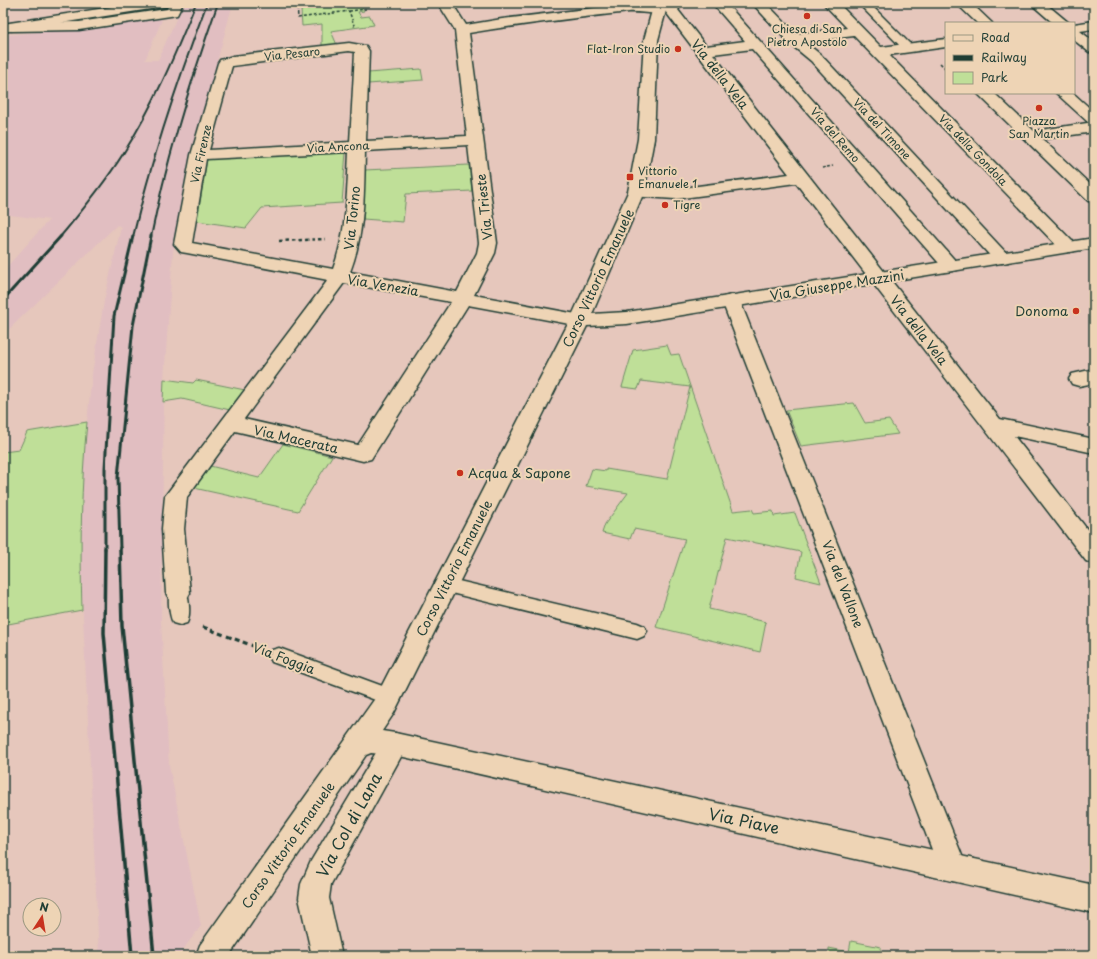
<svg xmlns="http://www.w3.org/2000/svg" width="1097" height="959" font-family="'Playpen Sans',sans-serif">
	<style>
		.built { fill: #e1bec1 }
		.green { fill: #bfdf98; stroke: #6f8e66 }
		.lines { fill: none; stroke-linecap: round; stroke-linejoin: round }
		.lane-casing { stroke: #1f3d34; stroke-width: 3 }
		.street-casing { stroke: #1f3d34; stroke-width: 3 }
		.secondary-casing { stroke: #1f3d34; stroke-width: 3 }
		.path-far2 { stroke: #1f3d34; stroke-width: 1.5; stroke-dasharray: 3 2; stroke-linecap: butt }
		.path-far1 { stroke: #1f3d34; stroke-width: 2.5; stroke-dasharray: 3.5 3; stroke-linecap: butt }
		.path { stroke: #1f3d34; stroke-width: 3; stroke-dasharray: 5 3.5; stroke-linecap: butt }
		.lane { fill: #eed4b5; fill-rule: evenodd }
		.street { fill: #eed4b5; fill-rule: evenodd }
		.secondary { fill: #eed4b5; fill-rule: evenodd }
		.rail-far2 { stroke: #1f3d34; stroke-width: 2 }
		.rail-far1 { stroke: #1f3d34; stroke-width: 3 }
		.rail { stroke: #1f3d34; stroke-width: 3.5 }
		.poi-dot { fill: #c8321e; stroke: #eed4b5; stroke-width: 1.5 }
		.labels { text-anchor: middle; stroke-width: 4; stroke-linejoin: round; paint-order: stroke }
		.far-poi-label { font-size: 11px; fill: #1f3d34; stroke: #eed4b5 }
		.far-street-label { font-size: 11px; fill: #1f3d34; stroke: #eed4b5 }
		.street-label { font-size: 13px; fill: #1f3d34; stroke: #eed4b5 }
		.poi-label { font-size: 13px; fill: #1f3d34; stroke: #eed4b5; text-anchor: end }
		.near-street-label { font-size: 16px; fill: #1f3d34; stroke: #eed4b5 }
	</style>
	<rect width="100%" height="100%" fill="#e6c7bc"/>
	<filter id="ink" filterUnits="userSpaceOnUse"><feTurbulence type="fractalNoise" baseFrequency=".025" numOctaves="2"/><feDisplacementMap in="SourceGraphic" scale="8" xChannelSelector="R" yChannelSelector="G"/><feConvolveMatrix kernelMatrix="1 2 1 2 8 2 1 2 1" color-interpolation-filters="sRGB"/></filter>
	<g filter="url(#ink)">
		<!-- built -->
		<path class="built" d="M187,3H233L191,157L173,252L164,379L161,621L169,765L201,926L178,956H99L80,552L82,471L92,374L104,301L121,227L117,225L3,335V271L49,220L3,214V55L9,35L73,29L164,15L145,60H158L180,10Z"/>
		<!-- green -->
		<path class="green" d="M344,3H360L364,11L358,12L361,17L370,16L374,25L331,31L337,45L322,47V24L302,26L301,10Z
			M421,69L423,80L368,84V73Z
			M346,152L342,203L262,208L246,228L197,221L207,159Z
			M469,165L472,191L406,194L403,222L363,219L365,170Z
			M667,345L671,355L679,354L733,511L752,509L754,513L773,511L774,516L795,513L821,583L796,577L801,552L727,537L709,609L766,622L760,652L656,627L685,539L634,529L630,539L602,533L605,524L628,493L586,486L592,469L606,471V469L667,479L690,387L641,381L638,389L622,387L633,350Z
			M164,379L193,383L196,380L245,390L230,410L182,399L163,402Z
			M854,403L865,423L889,420L898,434L801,446L786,410Z
			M87,422C81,485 80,547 82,610L3,625V452L19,450L27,432Z
			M283,444L332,456L298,511L194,488L210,466L259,478Z
			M851,941L881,947V956H829V948L849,952Z"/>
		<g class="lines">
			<defs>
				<path id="lane" d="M858,3H869L914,48L912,50H904Z
					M446,578L637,623L644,626L647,631L644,636L637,639L439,590L437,585L439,580Z
					M178,586L185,588C189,597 191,614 187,623L180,625L173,623C169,614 167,597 171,588Z
					M279,648L396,691L399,697L396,703L389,705L272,662L269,656L272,650Z"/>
				<path id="street" d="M169,3H183L177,15L79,30L12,31L7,30L5,27L7,24L12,23L79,22L167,9Z
					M438,3H452L466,25L502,19L636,3L665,7L667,3H683L678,10L706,46L745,41L712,3H726L960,266L957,270L951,271L945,270L752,49L713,54L1000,419L1094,439V453L1014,436L1094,538V564L1086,561L796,183L675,199L630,196L628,192L630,188L636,187L675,189L789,174L665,11C655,16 640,11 629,12C575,18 522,24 469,33L497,243L495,253L474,295L587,316L590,320L587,324L580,326L468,305L371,459L363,461L235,431L187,497L184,529L190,593L186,600L178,602L170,600L166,593L162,529L165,496L328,280L187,253L181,252L174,244L191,155L218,63L220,60L233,56L349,43L366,46L369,51L366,141L467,136L455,30ZM349,51L355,52L350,142L209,150L232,66ZM468,145L479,243L477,253L457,292L350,272C365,233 364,192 365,151ZM349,152C347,192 347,231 333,269L192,243L206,159ZM344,283L451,302L358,445L244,419Z
					M752,3H766L796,34L847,28L823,3H838L881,47L946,39V47L889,55L1074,243L1077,247L1074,251L1068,252L1062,251L854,36L805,42L821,55L1011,258L1008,262L1002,263L996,262L811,61L788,42Z
					M1030,3H1045L1069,23H1053Z
					M1094,21V29L1080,31L1094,42V53L1089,52L1074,40V24Z
					M977,93H994L1034,131L1094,122V132L1042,139L1094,188V202L1088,201Z
					M731,295L738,297L740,301L967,868L963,878L953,881L943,878L939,868L722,301L724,297Z
					M1094,369V383L1079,386L1072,384L1069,379L1072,374Z
					M395,733L404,736L408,744L331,884L329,898L342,956H312L299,898L301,884L311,861L386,736Z"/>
				<path id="secondary" d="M137,3H170L168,6L163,7L3,32V24Z
					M654,3H668L658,40L654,139L644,192L592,314L627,312L1094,238V248L627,324L587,326L394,713L382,731L395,733L1094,885V913L395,755L371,753L366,755L229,956H196L200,945L376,697L570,320L628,192L638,139L644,40Z
					M956,3H971L992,23H977Z
					M1056,93H1073L1094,112V125L1089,123Z"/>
			</defs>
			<!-- lane casing -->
			<use href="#lane" class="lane-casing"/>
			<!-- street casing -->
			<use href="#street" class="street-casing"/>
			<!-- secondary casing -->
			<use href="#secondary" class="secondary-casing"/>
			<!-- path-far2 -->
			<path class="path-far2" d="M297,3L298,18L349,11L355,28
				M349,11L366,9
				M940,63L946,69
				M822,168L833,166"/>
			<!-- path-far1 -->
			<path class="path-far1" d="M279,241L326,239"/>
			<!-- path -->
			<path class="path" d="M203,627L256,647"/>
			<!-- lane -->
			<use href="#lane" class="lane"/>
			<!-- street -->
			<use href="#street" class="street"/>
			<!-- secondary -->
			<use href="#secondary" class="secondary"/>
			<!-- rail-far2 -->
			<path class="rail-far2" d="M60,237C82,211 104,184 123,154C153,107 175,55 196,3
				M133,237C152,157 178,80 207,3
				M151,237C167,157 191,80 218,3"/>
			<!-- rail-far1 -->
			<path class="rail-far1" d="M3,300L61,236
				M105,549V468L114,316L133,236
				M120,549L118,477L133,326L151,236"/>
			<!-- rail -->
			<path class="rail" d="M105,548L104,633L132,956
				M120,548L122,626L154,956"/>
		</g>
	</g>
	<!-- markers -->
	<g class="poi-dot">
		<circle cx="807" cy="16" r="4"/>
		<circle cx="678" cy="49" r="4"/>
		<circle cx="1039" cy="108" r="4"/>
		<rect x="626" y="173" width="8" height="8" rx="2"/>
		<circle cx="665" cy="205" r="4"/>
		<circle cx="1076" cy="311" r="4"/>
		<circle cx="460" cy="473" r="4"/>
	</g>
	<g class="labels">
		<!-- far-poi labels -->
		<g class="far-poi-label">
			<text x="807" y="33">Chiesa di San<tspan x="807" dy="13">Pietro Apostolo</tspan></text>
			<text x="670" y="53" text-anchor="end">Flat-Iron Studio</text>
			<text x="1039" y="125">Piazza<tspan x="1039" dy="13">San Martin</tspan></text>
			<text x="638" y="175" text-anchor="start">Vittorio<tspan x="638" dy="13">Emanuele 1</tspan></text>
			<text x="673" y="209" text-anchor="start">Tigre</text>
		</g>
		<!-- far-street labels -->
		<g class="far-street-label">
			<text transform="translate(292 54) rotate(-6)" y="4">Via Pesaro</text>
			<text transform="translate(882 129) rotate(47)" y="4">Via del Timone</text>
			<text transform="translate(835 135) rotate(49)" y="4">Via del Remo</text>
			<text transform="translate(338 147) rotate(-3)" y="4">Via Ancona</text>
			<text transform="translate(973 150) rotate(46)" y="4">Via della Gondola</text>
			<text transform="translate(201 154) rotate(-77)" y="4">Via Firenze</text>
		</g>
		<!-- street labels -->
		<g class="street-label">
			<text transform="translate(720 74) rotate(52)" y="5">Via della Vela</text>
			<text transform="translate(484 207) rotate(-96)" y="5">Via Trieste</text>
			<text transform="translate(352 218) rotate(-84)" y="5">Via Torino</text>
			<text transform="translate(598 278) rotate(-65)" y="5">Corso Vittorio Emanuele</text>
			<text transform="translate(383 285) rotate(10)" y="5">Via Venezia</text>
			<text transform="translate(837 285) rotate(-9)" y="5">Via Giuseppe Mazzini</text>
			<text transform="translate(919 330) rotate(52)" y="5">Via della Vela</text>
			<text transform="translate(296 439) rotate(13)" y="5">Via Macerata</text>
			<text transform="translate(454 568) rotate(-63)" y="5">Corso Vittorio Emanuele</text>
			<text transform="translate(843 584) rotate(69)" y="5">Via del Vallone</text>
			<text transform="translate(284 658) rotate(21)" y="5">Via Foggia</text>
			<text transform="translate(288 845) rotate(-55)" y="5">Corso Vittorio Emanuele</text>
		</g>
		<!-- poi labels -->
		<g class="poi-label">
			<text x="1068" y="316">Donoma</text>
			<text x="468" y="478" text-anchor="start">Acqua &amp; Sapone</text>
		</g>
		<!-- near-street labels -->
		<g class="near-street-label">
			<text transform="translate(744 821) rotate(12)" y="6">Via Piave</text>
			<text transform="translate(349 825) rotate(-61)" y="6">Via Col di Lana</text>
		</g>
	</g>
	<!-- margin -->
	<rect width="1097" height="959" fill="none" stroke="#eed4b5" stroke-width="16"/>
	<rect x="8" y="8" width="1081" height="943" fill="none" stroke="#1f3d34" stroke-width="1.5" filter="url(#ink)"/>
	<!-- legend -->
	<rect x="945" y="22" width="130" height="72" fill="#eed4b5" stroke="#9b9881"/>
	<rect x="953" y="35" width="20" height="6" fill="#eed4b5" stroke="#9b9881"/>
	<text x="981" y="42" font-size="12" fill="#1f3d34">Road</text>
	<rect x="953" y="55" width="20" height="6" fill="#1f3d34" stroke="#9b9881"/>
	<text x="981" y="62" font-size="12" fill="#1f3d34">Railway</text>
	<rect x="953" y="72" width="20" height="12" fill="#bfdf98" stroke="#9b9881"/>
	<text x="981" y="82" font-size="12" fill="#1f3d34">Park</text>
	<!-- north arrow -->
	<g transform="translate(42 917) rotate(12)"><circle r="19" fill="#eed4b5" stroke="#9b9881"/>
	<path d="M0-3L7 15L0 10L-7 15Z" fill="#c8321e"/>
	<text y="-6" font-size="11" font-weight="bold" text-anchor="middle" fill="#1f3d34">N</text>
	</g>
</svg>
